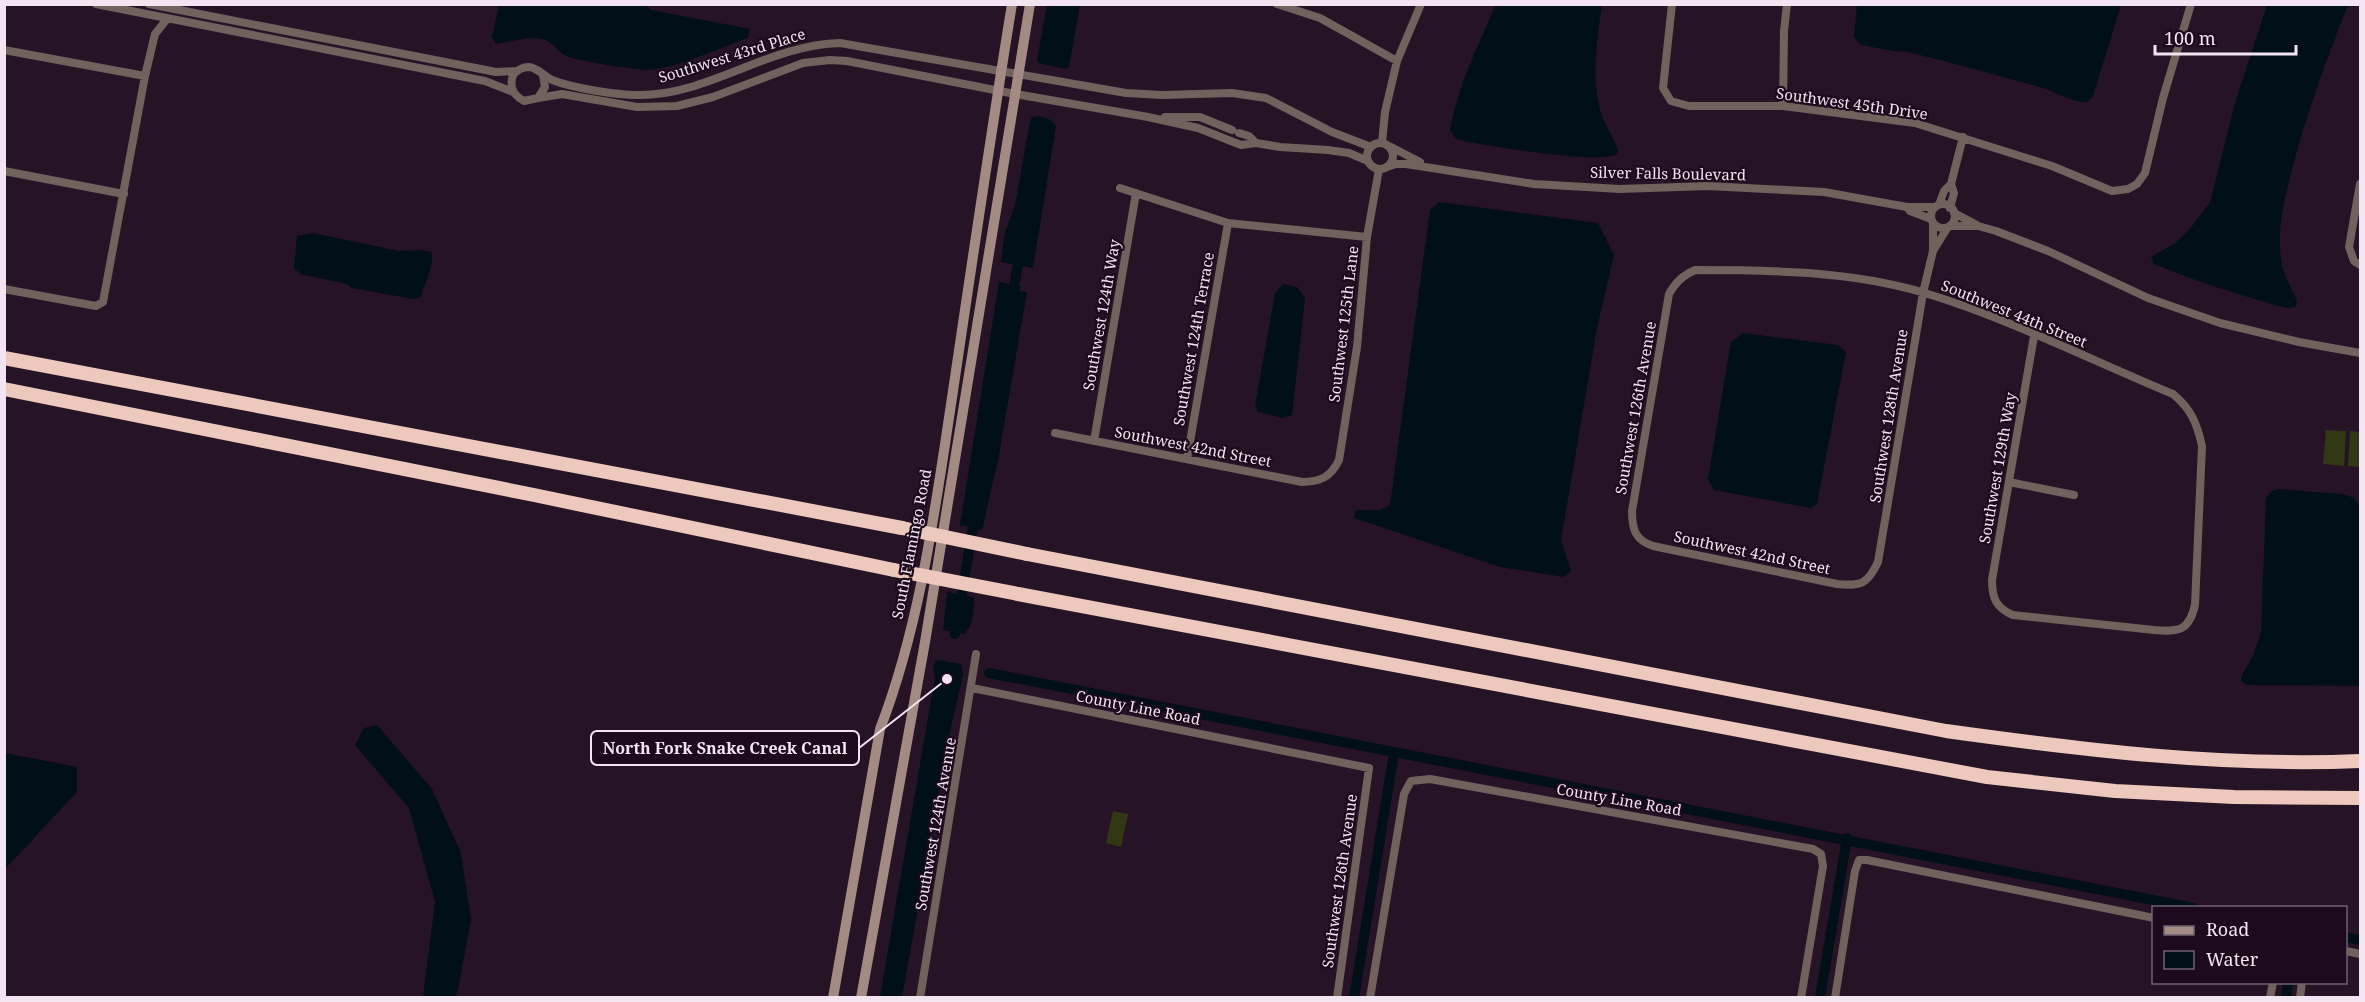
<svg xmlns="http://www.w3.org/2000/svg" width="2365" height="1002" font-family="'Noto Serif',serif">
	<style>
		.green { fill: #323714 }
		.water { fill: #001016 }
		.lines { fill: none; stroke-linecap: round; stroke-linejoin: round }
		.canal { stroke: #001016; stroke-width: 10 }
		.street { stroke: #71625e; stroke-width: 8 }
		.secondary { stroke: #a38b84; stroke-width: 10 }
		.highway { stroke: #edc8bc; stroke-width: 14 }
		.highway-bridge { stroke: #edc8bc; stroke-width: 14 }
		.labels { text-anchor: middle; stroke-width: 4.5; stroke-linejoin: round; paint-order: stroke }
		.street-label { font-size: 15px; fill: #f2e5f1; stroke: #1d0a1c }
		.leader { fill: none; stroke: #f2e5f1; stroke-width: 2 }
		.callout-dot { fill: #f2e5f1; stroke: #1d0a1c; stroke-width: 2 }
		.callout { fill: #1d0a1c; stroke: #f2e5f1; stroke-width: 2 }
		.callout-label { font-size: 16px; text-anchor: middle; font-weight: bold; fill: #f2e5f1 }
	</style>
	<rect width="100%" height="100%" fill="#271326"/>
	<!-- green -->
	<path class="green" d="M2326,430L2346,431L2344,466L2323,464Z
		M2350,431L2360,432V467L2348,466Z
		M1113,811L1128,814L1121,847L1106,843Z"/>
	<!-- water -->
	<path class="water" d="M499,4L645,5L651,10L750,29L748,38C721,47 674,70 646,70C632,69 574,61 564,55C556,49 553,42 542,39C527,36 510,42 496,44L492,37Z
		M1496,4L1602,5C1597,39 1591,79 1601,113C1605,126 1614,137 1618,151L1617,154C1596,165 1495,146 1467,142L1455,138L1450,130C1458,86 1478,46 1496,4Z
		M1047,5H1080L1069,67L1066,69L1038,63L1037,60Z
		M1857,5V4L2121,5L2093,96L2087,102C2072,103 2056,92 2043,88C1996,75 1950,62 1903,51L1899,52L1861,45L1854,37Z
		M2267,5H2348C2326,60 2306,115 2291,173C2284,201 2277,230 2281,259C2283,274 2291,288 2297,301L2295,307L2287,308C2241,296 2198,282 2154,264L2151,257L2175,243L2189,230L2210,202L2234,106Z
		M1039,116L1051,120L1056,126L1033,268L1001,262L1005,232L1015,206L1030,121L1032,117Z
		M1439,202L1598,223L1614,255L1597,328L1561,540L1571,571L1564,577L1500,567L1354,518L1356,510H1380L1390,505L1430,210Z
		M313,233L399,251L422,250L431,252C436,264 424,283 421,297L413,299L352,288L347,284L300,274L294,268L297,236Z
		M999,282L1021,286L1020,291L1027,292L998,460L982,530L960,525Z
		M1283,284L1297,287L1305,298L1292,415L1282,418L1258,412L1255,406L1275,293Z
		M1743,333L1838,345L1846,352L1817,504L1811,508L1714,490L1708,479L1731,342Z
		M2277,489L2344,494L2354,498L2360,507V686L2246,685L2241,681V677L2253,656L2261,632L2266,498L2272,491Z
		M947,592L974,597C974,610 974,625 964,634L943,630Z
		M938,660L961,664L963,675L951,727L902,997H880L935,677L933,669L935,661Z
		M377,725L432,789L461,853L471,919L458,990L455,997H423L435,902L409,808L355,745L364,728Z
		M5,753L77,767V792L5,869Z"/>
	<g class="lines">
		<!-- canal -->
		<path class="canal" d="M1012,299L1020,252
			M955,634L975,515
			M989,673L2194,908
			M2346,937L2360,940
			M1354,998L1394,753
			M1820,998L1847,838
			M2286,998L2288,982"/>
		<!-- street -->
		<path class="street" d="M96,4L485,81L513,92
			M149,4L496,72L517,71
			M1277,4L1320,18L1397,61
			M1672,4L1663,88L1671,101L1689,106H1783L1915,123L2052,166L2112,191L2128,189L2137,184L2145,173L2163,98L2191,4
			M4,50L145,76
			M543,75L545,87L538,98L524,101C513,95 509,87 513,75C517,70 522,67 529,67C538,68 544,76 552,80C573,88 615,95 638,95C708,96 767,45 840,43L1126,93L1162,95L1232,93L1266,98L1332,132L1371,147
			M538,98L562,94L637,107L677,106L713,97L803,63L830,60L847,61L1015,94L1148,117L1198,128L1241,145L1256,143L1280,147L1328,150L1349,153L1368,161
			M1783,106L1784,31L1787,4
			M1165,117H1200L1232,130
			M1239,133L1249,136L1256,143
			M1382,143L1385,112L1397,61L1421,4
			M1367 156a13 13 0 1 1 26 0a13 13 0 1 1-26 0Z
			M1391,147L1420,162
			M1387,167L1396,164H1406L1534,184L1620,189L1708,186L1824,192L1907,207H1935
			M4,171L124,194
			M2360,184L2349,247L2354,261L2360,265
			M1120,188L1228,223L1367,237
			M1931 216a12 12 0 1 1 24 0a12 12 0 1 1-24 0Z
			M1939,205L1944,191L1951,184L1963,137
			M1907,207L1910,211L1931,219
			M1950,208L1954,193L1951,184
			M1954,213L1977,225
			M1933,223V251L1923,293L1878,562C1867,585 1861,586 1837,584L1653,546C1635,540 1632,529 1632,511L1669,294C1676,282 1682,276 1695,270C1772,270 1851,271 1925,293C2010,319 2091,360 2173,394C2191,409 2197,423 2202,446L2195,605C2189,631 2179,632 2154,630L2013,615C1996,608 1992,598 1992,580L2034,336
			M1950,226H1978L1996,231L2048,251L2148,298L2220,323L2299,342L2360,353
			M1933,251L1948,227
			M4,289L96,306L103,302L145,76L155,34L167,19
			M1055,433L1302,482C1320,482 1331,477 1339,460L1357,347L1367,237L1379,169
			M1094,441L1136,193
			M1187,459L1228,223
			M2009,482L2074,495
			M972,688L1369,768L1337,998
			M2346,951L2360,954
			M920,998L976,654
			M1370,998L1404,794L1411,781L1430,779L1813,849L1821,854L1823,866L1801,998
			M1835,998L1855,871L1859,860H1867L2154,918
			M2270,998L2273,982
			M2300,998L2302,982"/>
		<!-- secondary -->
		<path class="secondary" d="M833,998L880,729C921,623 936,503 953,391C972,262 991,133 1012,4
			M861,998L925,642L1030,4"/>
		<!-- highway -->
		<path class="highway" d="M4,358L902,528
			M4,389L534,495L894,570
			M1027,554L1946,731C2083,750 2222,767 2360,761
			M1018,594L1987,777L2115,791L2234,797L2360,798"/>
		<!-- highway-bridge -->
		<path class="highway-bridge" d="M902,528L1027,554
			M894,570L1018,594"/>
	</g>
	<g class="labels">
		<!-- street labels -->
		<g class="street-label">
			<text transform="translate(732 56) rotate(-17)" y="5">Southwest 43rd Place</text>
			<text transform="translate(1852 104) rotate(8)" y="5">Southwest 45th Drive</text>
			<text transform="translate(1668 174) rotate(1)" y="5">Silver Falls Boulevard</text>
			<text transform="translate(2014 314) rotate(22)" y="5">Southwest 44th Street</text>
			<text transform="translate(1102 315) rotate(-80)" y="5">Southwest 124th Way</text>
			<text transform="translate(1344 324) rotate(-83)" y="5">Southwest 125th Lane</text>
			<text transform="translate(1194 339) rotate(-80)" y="5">Southwest 124th Terrace</text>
			<text transform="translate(1636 408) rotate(-80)" y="5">Southwest 126th Avenue</text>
			<text transform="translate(1889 416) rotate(-81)" y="5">Southwest 128th Avenue</text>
			<text transform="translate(1193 447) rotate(11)" y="5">Southwest 42nd Street</text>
			<text transform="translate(1998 468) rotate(-80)" y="5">Southwest 129th Way</text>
			<text transform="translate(912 544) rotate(-79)" y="5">South Flamingo Road</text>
			<text transform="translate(1752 553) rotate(12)" y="5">Southwest 42nd Street</text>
			<text transform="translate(1138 708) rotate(11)" y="5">County Line Road</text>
			<text transform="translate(1619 800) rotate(10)" y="5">County Line Road</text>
			<text transform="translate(936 824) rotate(-80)" y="5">Southwest 124th Avenue</text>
			<text transform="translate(1340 881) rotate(-82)" y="5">Southwest 126th Avenue</text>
		</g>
	</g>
	<!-- callouts -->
	<path class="leader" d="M947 679L859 748"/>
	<circle class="callout-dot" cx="947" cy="679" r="6"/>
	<rect class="callout" x="591" y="731" width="268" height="34" rx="6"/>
	<g class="callout-label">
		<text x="725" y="754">North Fork Snake Creek Canal</text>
	</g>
	<!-- border -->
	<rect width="2365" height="1002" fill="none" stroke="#f2e5f1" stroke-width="12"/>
	<!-- legend -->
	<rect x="2152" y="906" width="195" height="78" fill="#1d0a1c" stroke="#726271" stroke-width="1.5"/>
	<rect x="2164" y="926" width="30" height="9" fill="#a38b84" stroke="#726271" stroke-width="1.5"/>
	<text x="2206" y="936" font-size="18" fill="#f2e5f1">Road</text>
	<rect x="2164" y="951" width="30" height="18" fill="#001016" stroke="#726271" stroke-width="1.5"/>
	<text x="2206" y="966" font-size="18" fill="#f2e5f1">Water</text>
	<!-- scale -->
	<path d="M2155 45v9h141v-9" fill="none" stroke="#f2e5f1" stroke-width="3"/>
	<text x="2164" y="45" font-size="18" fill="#f2e5f1" stroke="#1d0a1c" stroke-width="4.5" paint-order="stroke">100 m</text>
</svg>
